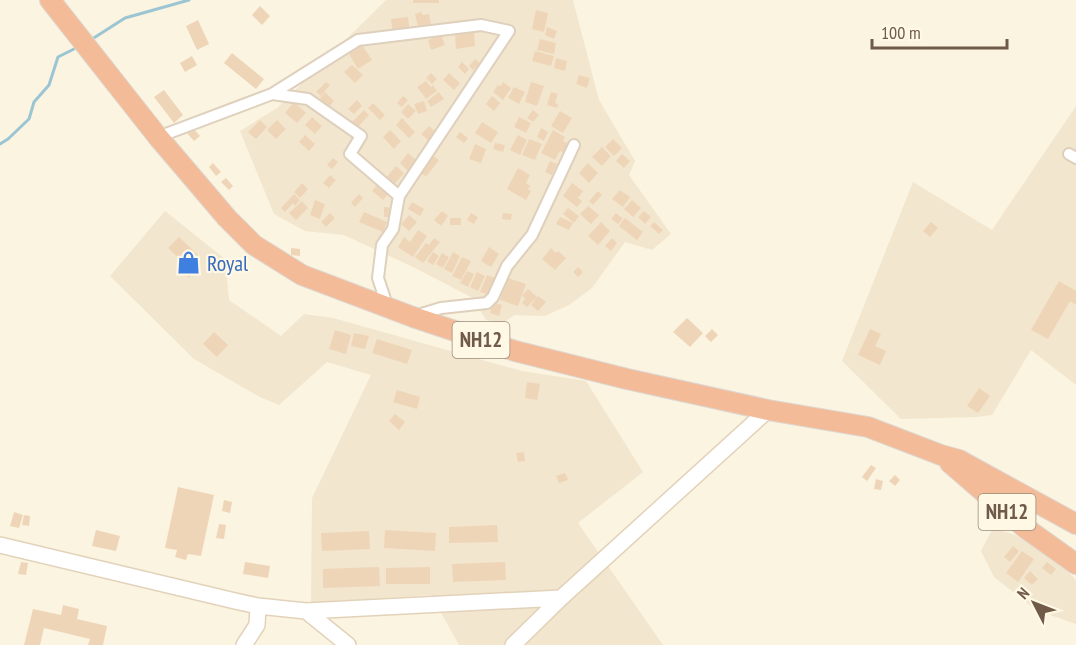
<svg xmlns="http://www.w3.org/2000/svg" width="1076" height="645" font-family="'PT Sans Narrow',sans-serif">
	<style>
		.residential { fill: #f2e6ce }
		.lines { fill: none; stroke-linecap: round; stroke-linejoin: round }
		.stream { stroke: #9cc5d4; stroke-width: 3 }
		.building { fill: #efd5b8 }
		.street-casing { stroke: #ded0bc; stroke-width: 14 }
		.secondary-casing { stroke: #e3d2ba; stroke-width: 18 }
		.highway-casing { stroke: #ddd8d3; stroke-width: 22 }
		.street { stroke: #fff; stroke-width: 10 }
		.secondary { stroke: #fff; stroke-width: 15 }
		.highway { stroke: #f3bb98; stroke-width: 20 }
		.labels { text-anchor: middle; stroke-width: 4.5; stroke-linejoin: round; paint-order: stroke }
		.shield { fill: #fef8e5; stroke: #9b8a77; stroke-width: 1.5 }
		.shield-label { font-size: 21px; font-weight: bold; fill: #705b48 }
		.shop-label { font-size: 22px; fill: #366cbe; stroke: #fef8e5; text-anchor: start }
	</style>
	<rect width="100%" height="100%" fill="#fbf4e0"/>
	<!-- residential -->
	<path class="residential" d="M386,0H573L599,100L635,161L629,175L671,234L652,250L625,242L592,288L569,305L545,316L514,315L502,324L486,320L473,298L413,267L344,235L305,231L274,214L240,131L277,108Z
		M1076,106V385L1031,350L992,415L976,417L901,419L842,361L913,182L992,230Z
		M165,211L225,259L229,300L281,336L304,314L333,318L522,371L586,381L643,472L578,523L663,645H459L431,595L311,603L312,498L371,375L327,362L279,405L260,397L194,359L110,276Z
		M993,528L1015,535L1051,554L1076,580V624L1036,610L994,577L981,551Z"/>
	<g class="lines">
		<!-- stream -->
		<path class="stream" d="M89,41L125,18L189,0
			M0,144L8,139L29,119L34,102L49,85L58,57L78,47"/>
	</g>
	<!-- building -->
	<path class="building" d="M413,0H439V3H413Z
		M260,6L270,16L262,25L252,15Z
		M536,10L548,13L544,32L532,29Z
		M422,12V15L429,14L432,28L419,31L415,14Z
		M408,17L410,33L393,35L391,19Z
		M198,20L209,44L197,50L186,26Z
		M547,27L557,31L554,39L545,35Z
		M474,31L475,46L456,49L455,34Z
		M441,35L445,45L431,50L428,40Z
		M540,39L556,43L554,54L537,50Z
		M362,45L372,60L358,69L349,54Z
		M535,51L554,56L551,66L532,61Z
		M232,53L264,79L256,89L224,63Z
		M192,56L197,65L185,72L180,63Z
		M556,58L567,61L565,71L554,68Z
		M475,59L480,63L473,70L469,66Z
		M462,62L469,69L465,74L458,67Z
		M352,65L363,75L355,83L344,72Z
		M431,73L437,79L432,84L426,78Z
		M449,73L460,83L454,90L443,80Z
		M579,75L590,78L587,88L576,84Z
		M426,81L431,87L433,85L437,91L426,99L417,87Z
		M326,82L330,85L321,96L316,92Z
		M503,82L511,88L503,100L493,92L498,85L501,86Z
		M531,82L544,86L537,106L525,102Z
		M514,87L525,92L519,104L508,98Z
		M164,90L183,115L174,123L154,97Z
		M325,92L334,101L329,107L320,98Z
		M439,92L444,99L431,107L427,101Z
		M551,92L558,94L555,103L558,104L557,108L547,105Z
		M403,96L408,100L402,107L397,103Z
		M492,96L500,103L494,111L486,104Z
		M357,100L362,106L354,114L348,109Z
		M424,101L427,111L418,114L414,104Z
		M294,102L306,113L297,123L285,113Z
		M373,103L385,115L380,120L368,108Z
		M408,104L416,111L408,119L401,112Z
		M364,110L369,115L358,127L352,122Z
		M533,110L539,115L533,122L527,118Z
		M560,111L572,118L563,133L551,126Z
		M312,117L322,126L315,134L305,125Z
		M519,117L531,123L526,133L514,127Z
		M402,118L415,132L409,138L396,125Z
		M260,120L267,127L256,139L248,132Z
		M277,120L286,129L276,139L267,130Z
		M482,122L498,132L491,143L475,133Z
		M429,126L438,134L430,142L421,134Z
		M193,128L200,136L194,141L187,133Z
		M541,128L548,132L544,141L537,137Z
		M390,130L401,141L394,149L383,137Z
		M553,130L565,137L563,141L570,144L565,154L560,151L555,160L541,153Z
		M460,132L468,138L464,143L456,137Z
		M305,135L315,144L309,151L299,142Z
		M518,135L527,140L520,155L510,150Z
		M529,139L542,144L535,160L522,155Z
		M613,139L622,148L614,156L605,147Z
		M495,143L505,145L503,152L493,149Z
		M475,144L486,149L481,163L469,159Z
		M602,147L611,156L602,166L592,157Z
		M408,153L418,162L409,172L400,163Z
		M622,154L630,161L624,168L616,161Z
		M432,155L439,160L426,177L420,172Z
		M333,158L338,162L332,169L327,165Z
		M550,161L557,164L552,175L545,172Z
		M213,163L221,172L216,176L209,167Z
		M588,163L598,173L589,183L579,173Z
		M396,166L404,173L393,186L385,179Z
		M518,168L530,175L526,183L530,186L528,189L531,191L526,200L507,189Z
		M330,175L336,180L329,188L323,183Z
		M226,178L233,186L229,190L221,182Z
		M379,182L390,192L383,200L372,191Z
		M302,183L308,189L300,198L294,192Z
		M572,183L583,191L578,198L582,201L577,207L563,196Z
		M620,190L630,197L623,207L612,199Z
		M598,191L602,195L593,205L589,201Z
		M294,194L300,200L295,206L293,203L285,212L281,208Z
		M359,194L363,198L355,207L351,203Z
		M315,200L325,204L320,219L310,215Z
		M632,200L641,208L633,217L624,209Z
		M302,201L308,208L296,220L289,213Z
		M412,202L424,209L420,216L408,209Z
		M588,206L599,215L591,224L580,214Z
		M384,207L393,208L392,217H384Z
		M568,208L579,216L574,223L563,214Z
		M442,211L448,216L441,226L434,220Z
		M644,211L651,217L645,224L638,217Z
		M364,212L387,222L383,232L359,222Z
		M330,213L335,218L326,227L321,222Z
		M471,213L478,217L474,224L467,220Z
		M503,213L512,214L511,220L502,219Z
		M616,213L623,219L618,224L611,219Z
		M409,215L417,222L409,231L401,224Z
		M560,217L573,223L569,230L556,224Z
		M450,218H461V225H450Z
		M625,218L643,232L637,240L619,226Z
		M601,222L610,231L598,245L588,236Z
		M654,222L663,230L659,234L650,226Z
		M931,222L938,228L930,237L923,231Z
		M418,230L427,236L413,257L398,247L404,237L410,242Z
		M179,237L198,255L187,266L168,248Z
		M434,238L440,242L423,263L415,257L426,243L429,245Z
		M612,238L617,243L611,251L605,246Z
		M489,247L499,254L491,267L481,261Z
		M291,248L300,249V256L291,255Z
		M551,248L556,253L558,251L566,258L555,270L542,259Z
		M433,252L439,256L433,265L427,261Z
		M453,252L460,256L452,273L444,269Z
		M442,253L449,257L443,268L436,264Z
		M462,257L471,261L461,280L452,276Z
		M192,262L198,268L189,278L183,273Z
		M578,267L583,272L578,277L573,272Z
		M467,271L474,274L468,287L460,283Z
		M477,272L485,276L478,291L470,287Z
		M487,275L498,279L491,296L480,292Z
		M508,278L526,284L518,306L500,300Z
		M1059,281L1076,291V305L1070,301L1048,339L1031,330Z
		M528,289L537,297L527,307L522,303L525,298L522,296Z
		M538,296L546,302L538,311L531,305Z
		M493,302L502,305L499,316L490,313Z
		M687,318L703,333L690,347L673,332Z
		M712,329L718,335L711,342L705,336Z
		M870,329L881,334L875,346L886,351L880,365L858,355Z
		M335,330L351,335L346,354L329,349Z
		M214,332L228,345L217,357L203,344Z
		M354,333L369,336L365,349L351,346Z
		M377,339L412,350L407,364L372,353Z
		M527,382L540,384L537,400L525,398Z
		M979,388L990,396L978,413L967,406Z
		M397,390L420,397L417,409L393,402Z
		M395,414L405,422L399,430L389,421Z
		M524,452L525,461L518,462L516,453Z
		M871,465L876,468L867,481L862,477Z
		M565,473L568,480L559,483L556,476Z
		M895,475L900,480L895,486L889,481Z
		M876,479L883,481L881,490L874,489Z
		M178,487L214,495L201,556L188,554L186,560L175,557L177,550L165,548Z
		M224,500L232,502L230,513L222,511Z
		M14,512L23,515L19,528L10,526Z
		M24,515L30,516L29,526L22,525Z
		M219,524L226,525L224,539L216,538Z
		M497,525L498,542L449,543V527Z
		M96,530L120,536L116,551L92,546Z
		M385,530L436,533L435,551L384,548Z
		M369,531L370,549L322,551L321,533Z
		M1013,546L1019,551L1010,562L1004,557Z
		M1022,551L1034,559L1018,582L1006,573Z
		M21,562L28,563L26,575L18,574Z
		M245,562L270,566L268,578L243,574Z
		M505,562L506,580L453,582L452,564Z
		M1047,562L1056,569L1051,575L1042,568Z
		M379,567L380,586L323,588V569Z
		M430,567V584H386V568Z
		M1030,571L1038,579L1032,585L1024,578Z
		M63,605L79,609L77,619L107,626L103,645H88L90,639L44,628L40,645H24L33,609L61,615Z"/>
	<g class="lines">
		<defs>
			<path id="street" d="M272,94L358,40L481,25L509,31L399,196
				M158,137L272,94L308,99L361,136L350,154L399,196L393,229L382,245L378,278L388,308
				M1069,154L1076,158
				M415,316L441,308L487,303L493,297L507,266L532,235L574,145"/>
			<path id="secondary" d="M0,545L235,601L258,606L306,611L348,645
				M306,611L561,598
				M244,645L257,625L258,606
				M513,645L561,598L768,410"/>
			<path id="highway" d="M50,0L158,137L227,218L254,245L302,275L413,317L515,351L627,379L768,410L868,427L941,455L959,460L1076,524
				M950,463L1024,527L1076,564"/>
		</defs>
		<!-- street casing -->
		<use href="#street" class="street-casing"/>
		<!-- secondary casing -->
		<use href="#secondary" class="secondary-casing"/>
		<!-- highway casing -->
		<use href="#highway" class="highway-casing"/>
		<!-- street -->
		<use href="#street" class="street"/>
		<!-- secondary -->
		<use href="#secondary" class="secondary"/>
		<!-- highway -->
		<use href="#highway" class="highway"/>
	</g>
	<!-- icons -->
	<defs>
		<symbol id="shop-bare" viewBox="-9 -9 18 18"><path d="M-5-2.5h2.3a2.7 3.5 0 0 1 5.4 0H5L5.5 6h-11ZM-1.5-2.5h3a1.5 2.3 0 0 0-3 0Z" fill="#3f7fe0" stroke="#fef8e5" stroke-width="2.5" paint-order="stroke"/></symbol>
	</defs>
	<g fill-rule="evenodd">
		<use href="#shop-bare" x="172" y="246" width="33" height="33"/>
	</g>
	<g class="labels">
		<!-- shield labels -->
		<g class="shield">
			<rect x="452.5" y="322" width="57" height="36" rx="4.5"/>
			<rect x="978.5" y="494" width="57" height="36" rx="4.5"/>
		</g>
		<g class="shield-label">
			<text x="481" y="347">NH12</text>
			<text x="1007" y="519">NH12</text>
		</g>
		<!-- shop labels -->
		<g class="shop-label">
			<text x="207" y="271">Royal</text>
		</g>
	</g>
	<!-- north arrow -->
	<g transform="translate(1034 603) rotate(312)" stroke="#fef8e5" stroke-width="4.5" paint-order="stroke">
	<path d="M0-4.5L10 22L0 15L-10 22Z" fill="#705b48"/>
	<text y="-9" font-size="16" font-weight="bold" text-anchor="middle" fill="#705b48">N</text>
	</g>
	<!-- scale -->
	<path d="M872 39v9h135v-9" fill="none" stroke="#705b48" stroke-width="3"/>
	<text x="881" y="39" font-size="18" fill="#705b48" stroke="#fef8e5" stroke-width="4.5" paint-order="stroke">100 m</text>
</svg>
